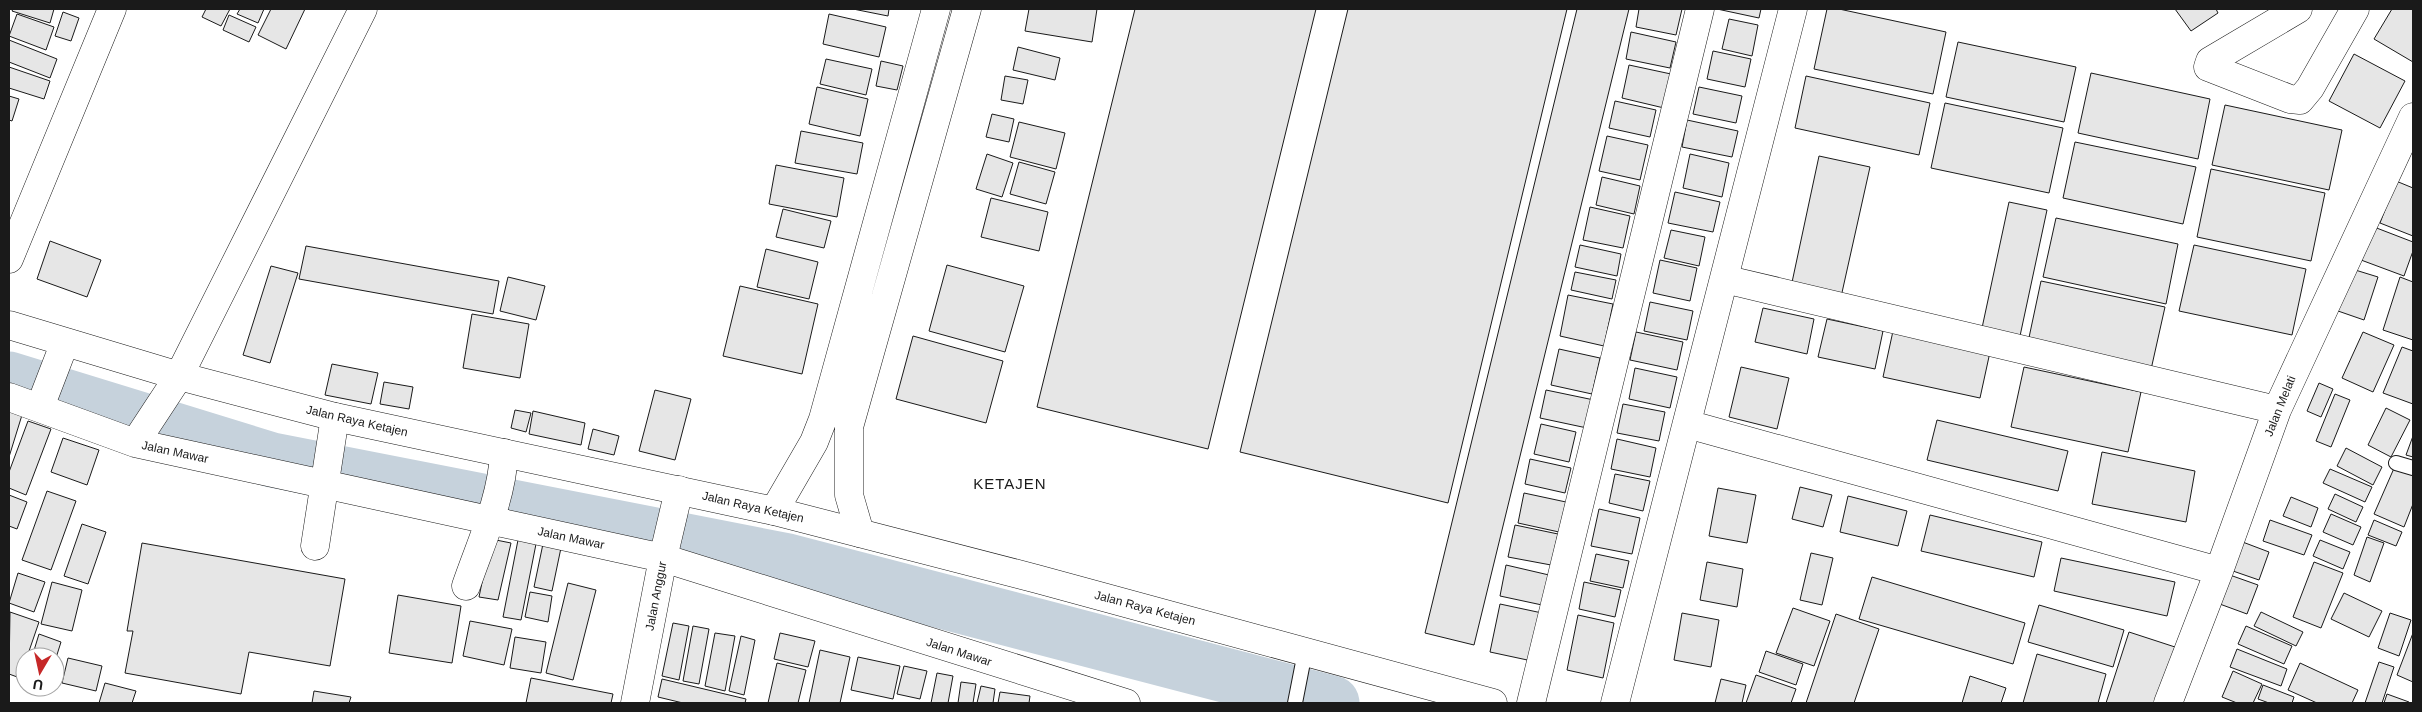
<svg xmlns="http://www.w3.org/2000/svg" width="2422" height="712" font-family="Helvetica,sans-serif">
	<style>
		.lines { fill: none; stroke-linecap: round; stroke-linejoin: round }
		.river { stroke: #c6d2dc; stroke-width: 55 }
		.building { fill: #e6e6e6; stroke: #1a1a1a }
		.service-casing { stroke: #1a1a1a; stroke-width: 16 }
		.minor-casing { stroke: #1a1a1a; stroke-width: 29 }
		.tertiary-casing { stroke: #1a1a1a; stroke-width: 29 }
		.service { stroke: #fff; stroke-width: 14 }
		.minor { stroke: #fff; stroke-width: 28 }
		.tertiary { stroke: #fff; stroke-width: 28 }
		.labels { text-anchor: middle; stroke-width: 4; stroke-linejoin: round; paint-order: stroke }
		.street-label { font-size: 12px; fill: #1a1a1a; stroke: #fff }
		.quarter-label { font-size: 15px; letter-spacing: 1px; fill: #1a1a1a; stroke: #fff }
	</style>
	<rect width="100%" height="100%" fill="#fff"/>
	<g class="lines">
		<!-- river -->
		<path class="river" d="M9,379L272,460L788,561L1332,703"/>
	</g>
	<!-- building -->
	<path class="building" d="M13,9H54L50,23L12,11Z
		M206,9H230L221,26L202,17Z
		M240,9H264L258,23L237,14Z
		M271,9H305L286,49L258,35Z
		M853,9H889L888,16Z
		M1029,9H1097L1092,42L1025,31Z
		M1135,9H1316L1208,449L1037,407Z
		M1348,9H1567L1448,503L1240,452Z
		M1577,9H1629L1474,645L1425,633Z
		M1639,9H1682L1676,35L1636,27Z
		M1717,9H1761L1759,18Z
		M1827,9H1839L1946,32L1933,94L1814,69Z
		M2175,9H2216L2218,13L2191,31Z
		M2392,9H2413V62L2374,39Z
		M63,12L79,18L71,41L55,36Z
		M17,14L54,27L46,50L9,36Z
		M829,14L886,27L879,57L823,44Z
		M229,15L256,27L249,42L223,30Z
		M1729,19L1758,25L1752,56L1722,49Z
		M1631,32L1676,42L1670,68L1626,59Z
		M9,40L57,59L50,78L9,62Z
		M1958,42L2076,67L2064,122L1946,97Z
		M1018,47L1060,58L1055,80L1013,70Z
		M1713,51L1751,59L1745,87L1707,79Z
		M2354,54L2405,81L2380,128L2329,101Z
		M826,59L872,69L866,95L820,84Z
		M881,61L903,66L897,90L876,86Z
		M1629,65L1671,74L1664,108L1622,98Z
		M9,67L50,81L44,99L9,88Z
		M2091,73L2210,99L2198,159L2078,133Z
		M1005,76L1028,80L1023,104L1001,100Z
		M1806,76L1930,103L1919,155L1795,128Z
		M817,87L868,99L860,136L809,124Z
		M1699,87L1742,96L1736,123L1693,114Z
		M9,96L19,99L12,121L9,120Z
		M1615,101L1656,110L1650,137L1609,128Z
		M1945,103L2063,128L2049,193L1931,168Z
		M2225,105L2342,130L2329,190L2212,165Z
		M992,114L1014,119L1009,142L986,137Z
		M1687,120L1738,131L1732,157L1682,147Z
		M1019,122L1065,133L1056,169L1010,157Z
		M801,131L863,143L857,174L795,163Z
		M1607,136L1648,145L1640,180L1599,171Z
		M2075,142L2196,167L2183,224L2063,198Z
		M987,154L1013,163L1002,197L976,189Z
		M1690,154L1729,163L1722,197L1683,188Z
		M1819,156L1870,167L1841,297L1791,287Z
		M1019,162L1055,172L1046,204L1010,194Z
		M776,165L844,178L837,217L769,204Z
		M2211,169L2325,193L2311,261L2197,237Z
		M1602,177L1640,186L1634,214L1596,205Z
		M2396,181L2413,188V236L2380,223Z
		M1675,192L1720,202L1713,232L1668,223Z
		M991,198L1048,212L1039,251L981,237Z
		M2009,202L2047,210L2020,336L1982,328Z
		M1590,207L1630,216L1623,248L1583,240Z
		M783,209L831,221L824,248L776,237Z
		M2056,218L2178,244L2166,304L2043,277Z
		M2374,227L2413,242V251L2404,276L2361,260Z
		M1671,230L1705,237L1699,266L1664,258Z
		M50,241L101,260L87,297L37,279Z
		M1580,245L1621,254L1617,276L1575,267Z
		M2194,245L2306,269L2292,335L2179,311Z
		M306,246L499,281L493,314L299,279Z
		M766,249L818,262L809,299L757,287Z
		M1660,260L1697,268L1690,301L1653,293Z
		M947,265L1024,286L1005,352L929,331Z
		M271,266L298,273L270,363L243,355Z
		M2352,269L2378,277L2364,320L2338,311Z
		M1575,272L1616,280L1612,299L1571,290Z
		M508,277L545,286L536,320L500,311Z
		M2400,277L2413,282V340L2383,330Z
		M2041,281L2165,307L2150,374L2027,347Z
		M740,286L818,304L802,374L723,356Z
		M1568,295L1613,304L1604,346L1560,336Z
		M1650,302L1693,311L1687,340L1644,331Z
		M1763,308L1814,319L1807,354L1755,342Z
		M472,314L529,324L520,378L463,368Z
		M1827,319L1883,331L1875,369L1818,357Z
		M1893,331L1990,352L1980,398L1883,377Z
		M1636,332L1683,342L1677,370L1630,360Z
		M2363,332L2394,345L2373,392L2342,378Z
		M913,336L1003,361L986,423L896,399Z
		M2402,347L2413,351V404L2383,393Z
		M1559,349L1600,358L1592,394L1551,385Z
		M332,364L378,373L371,404L325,395Z
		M1741,367L1789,378L1777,429L1729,417Z
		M2024,367L2141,392L2128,452L2011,427Z
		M1635,368L1677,377L1670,408L1629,399Z
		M384,382L413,387L409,409L380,404Z
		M2319,383L2333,389L2321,417L2307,411Z
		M655,390L691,399L675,460L639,451Z
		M1546,390L1594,400L1587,428L1540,418Z
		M2335,394L2350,400L2331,447L2316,441Z
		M1623,404L1665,412L1659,441L1617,433Z
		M2386,408L2410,420L2391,457L2368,445Z
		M9,410L22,415L9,457Z
		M515,410L531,413L526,432L511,428Z
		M533,411L585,423L581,445L529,434Z
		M1937,420L2068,451L2058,491L1927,460Z
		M28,421L51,429L26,495L9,488V472Z
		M1541,424L1576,432L1569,462L1534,454Z
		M593,429L619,436L614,455L588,449Z
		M2413,436V457L2406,455Z
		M63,438L99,450L87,485L51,472Z
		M1617,439L1656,448L1650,477L1611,469Z
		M2346,448L2382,467L2373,485L2337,466Z
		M2102,452L2195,471L2186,522L2092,504Z
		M1530,459L1571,468L1565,493L1525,484Z
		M2395,466L2413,474V504L2404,527L2374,514Z
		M2330,469L2372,487L2365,502L2323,483Z
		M1615,474L1650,481L1643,511L1609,503Z
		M1800,487L1832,495L1823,527L1792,519Z
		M1718,488L1756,495L1747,543L1709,536Z
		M47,491L76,501L51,570L22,560Z
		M1524,493L1566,502L1559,532L1518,523Z
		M2335,494L2363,507L2356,522L2328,509Z
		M9,495L27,502L17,529L9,526Z
		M1848,496L1907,511L1898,546L1840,532Z
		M2291,497L2318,508L2311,527L2283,516Z
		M1599,509L1640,518L1632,554L1591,546Z
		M2331,514L2361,527L2353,545L2323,532Z
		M1930,515L2042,542L2034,577L1921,551Z
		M2270,520L2312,535L2304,555L2263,541Z
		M2374,520L2402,532L2396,546L2368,535Z
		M82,524L106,532L88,584L64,576Z
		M1515,525L1558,534L1551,565L1508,557Z
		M2367,537L2384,543L2370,582L2354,575Z
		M491,539L511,543L498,600L479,597Z
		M544,539L562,543L552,591L534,587Z
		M518,540L536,544L521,620L503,617Z
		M2320,540L2350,552L2343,569L2313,556Z
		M2240,541L2269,552L2259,580L2230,570Z
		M142,543L345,579L330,666L249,652L241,694L125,673L133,631H127Z
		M1811,553L1833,558L1822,605L1800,600Z
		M1596,554L1629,561L1623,588L1590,581Z
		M2061,558L2175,582L2167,616L2054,591Z
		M1707,562L1743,569L1737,607L1700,600Z
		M2314,562L2343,573L2321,628L2293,617Z
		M1506,565L1549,575L1542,605L1500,596Z
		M18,573L45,582L34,612L9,603Z
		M2227,574L2258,585L2247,614L2217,603Z
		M1872,577L2025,623L2013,664L1859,619Z
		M52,582L82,590L72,631L41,624Z
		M1584,582L1621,590L1615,617L1579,609Z
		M568,583L596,590L573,680L546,673Z
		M530,592L552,596L548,622L525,617Z
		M2344,593L2382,611L2369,637L2331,619Z
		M398,595L461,606L452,663L389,653Z
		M1500,604L1542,613L1532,661L1490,652Z
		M2039,605L2124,630L2113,667L2028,642Z
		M1793,608L1830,621L1814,666L1776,653Z
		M10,612L39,622L27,657H25L20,678L9,674Z
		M2261,612L2303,632L2296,646L2254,626Z
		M1682,613L1719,620L1711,667L1674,660Z
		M2390,613L2411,620L2399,656L2378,648Z
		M1836,614L1879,629L1854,703H1806Z
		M1578,615L1614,623L1603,678L1567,670Z
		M470,621L512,629L504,665L463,656Z
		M673,623L689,626L679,680L662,676Z
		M693,626L709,629L699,684L683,681Z
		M2246,626L2292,646L2284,664L2238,644Z
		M2129,632L2175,647L2157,703H2106Z
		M715,633L735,636L725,691L705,686Z
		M780,633L815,641L808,667L774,659Z
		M2413,633V682L2397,675Z
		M39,634L61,642L55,661V657H32Z
		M741,636L755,640L744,695L729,691Z
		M515,637L546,642L541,673L510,668Z
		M2237,649L2287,669L2281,686L2230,667Z
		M820,650L850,657L840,703H809Z
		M1766,651L1803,664L1796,685L1759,672Z
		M2037,654L2106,674L2098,703H2023Z
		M858,657L900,666L893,699L851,690Z
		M68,658L102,666L96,691L62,683Z
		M2379,662L2394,667L2382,703H2365Z
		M777,663L806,670L798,703H768Z
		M2300,663L2358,690L2352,703H2317L2288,690Z
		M904,666L927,671L920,699L897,694Z
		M2233,671L2262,684L2253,703H2237L2222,697Z
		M937,673L953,676L948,703H931Z
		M1756,675L1796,689L1791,703H1746Z
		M1970,676L2006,688L2001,703H1962Z
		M531,678L613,694L611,703H526Z
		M662,679L746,699L745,703H683L658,697Z
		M1721,679L1746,685L1742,703H1715Z
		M961,682L976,684L973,703H958Z
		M105,683L136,691L132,703H99Z
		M2263,685L2294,697L2292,703H2269L2258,699Z
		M981,686L995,689L993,703H977Z
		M314,691L351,697L349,703H312Z
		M1000,692L1030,696L1029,703H998Z
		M2387,694L2409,702L2408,703H2384Z"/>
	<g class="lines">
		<defs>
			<path id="service" d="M2396,463L2413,468
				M1295,703L1305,652"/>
			<path id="minor" d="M2298,9L2210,61L2208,67L2290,99L2300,100L2310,88L2355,9
				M9,259L112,9
				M1724,279L2277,410
				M9,397L135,443L663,558L1126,703
				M1687,424L2219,571
				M135,443L179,376L363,9
				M774,511L814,442L823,419L936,9
				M860,533L849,495V427L967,9
				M315,546L335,417
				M466,586C481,542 502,499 504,453
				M635,703L663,558L679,490
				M1531,703L1700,9
				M1615,703L1793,9
				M2168,703L2219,571L2277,410L2413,117"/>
			<path id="tertiary" d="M9,325L179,376L335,417L774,511L1037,579L1493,703
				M40,407L65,342"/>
		</defs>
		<!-- service casing -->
		<use href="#service" class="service-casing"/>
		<!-- minor casing -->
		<use href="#minor" class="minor-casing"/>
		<!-- tertiary casing -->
		<use href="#tertiary" class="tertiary-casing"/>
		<!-- service -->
		<use href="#service" class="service"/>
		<!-- minor -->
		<use href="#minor" class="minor"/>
		<!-- tertiary -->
		<use href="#tertiary" class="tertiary"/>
	</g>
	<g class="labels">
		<!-- street labels -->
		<g class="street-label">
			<text transform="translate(2280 406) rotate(-68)" y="4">Jalan Melati</text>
			<text transform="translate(357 421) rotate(13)" y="4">Jalan Raya Ketajen</text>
			<text transform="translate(175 452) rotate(12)" y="4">Jalan Mawar</text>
			<text transform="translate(753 507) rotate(13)" y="4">Jalan Raya Ketajen</text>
			<text transform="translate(571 538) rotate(12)" y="4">Jalan Mawar</text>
			<text transform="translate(656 596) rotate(-79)" y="4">Jalan Anggur</text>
			<text transform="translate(1145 608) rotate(15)" y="4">Jalan Raya Ketajen</text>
			<text transform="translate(959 652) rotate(18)" y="4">Jalan Mawar</text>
		</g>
		<!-- quarter labels -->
		<g class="quarter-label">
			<text x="1010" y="489">KETAJEN</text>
		</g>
	</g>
	<!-- border -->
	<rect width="2422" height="712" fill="none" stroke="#1a1a1a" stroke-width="20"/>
	<!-- north arrow -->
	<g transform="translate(40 672) rotate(189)"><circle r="24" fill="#ffffff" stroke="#a3a3a3"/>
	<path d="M0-4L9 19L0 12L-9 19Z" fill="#c62828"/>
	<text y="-8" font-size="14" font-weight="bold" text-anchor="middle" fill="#1a1a1a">U</text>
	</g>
</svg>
